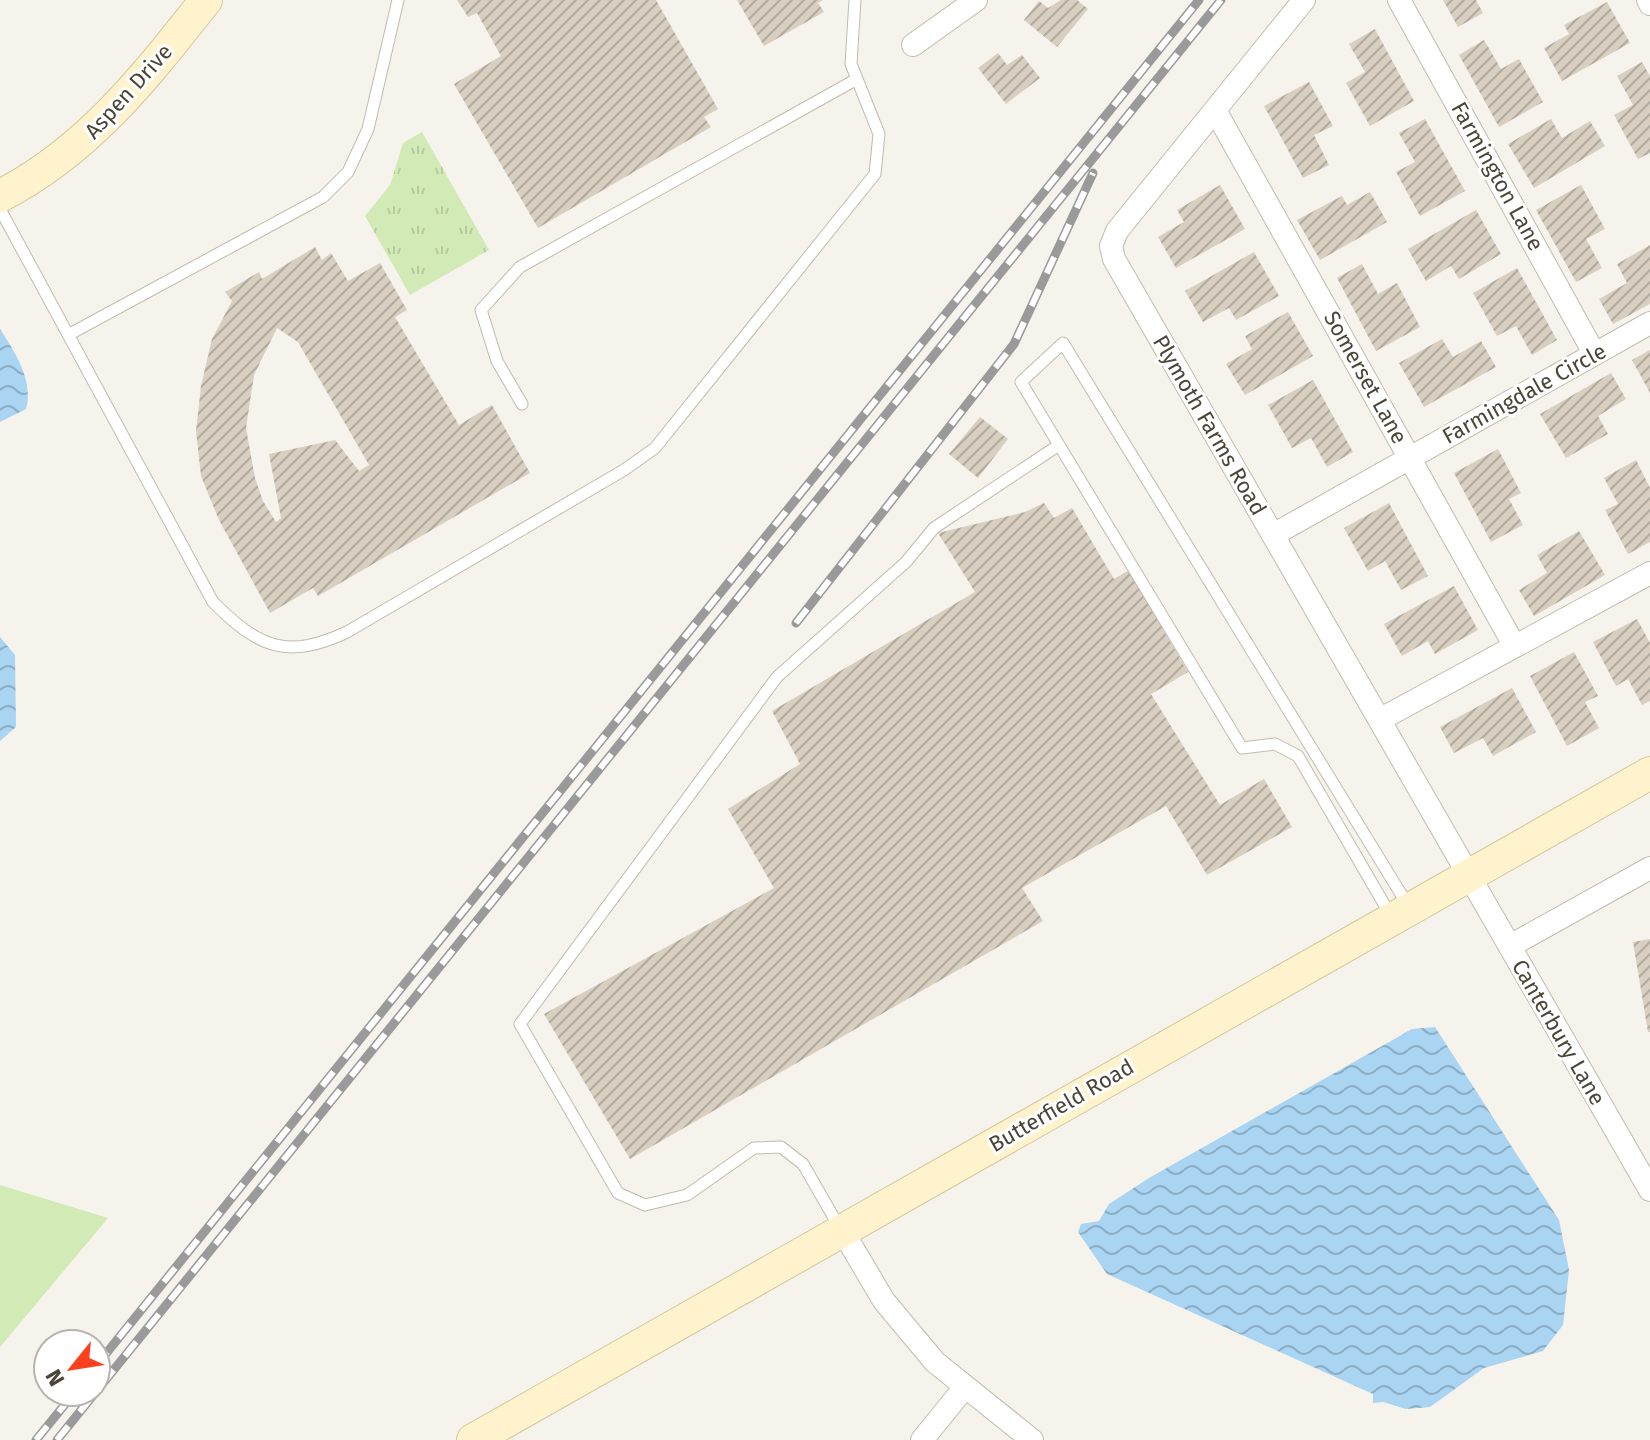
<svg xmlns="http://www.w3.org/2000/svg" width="1650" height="1440" font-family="'Fira Sans',sans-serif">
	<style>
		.grass { fill: #d2eab5 }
		.park { fill: url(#park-tufts) }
		.water { fill: url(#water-waves) }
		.building { fill: url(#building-hatch); fill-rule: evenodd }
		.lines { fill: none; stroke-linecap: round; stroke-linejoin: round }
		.lane-casing { stroke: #c2bbae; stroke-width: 13 }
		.street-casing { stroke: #c2bbae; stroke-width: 24 }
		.secondary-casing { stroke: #d6c79b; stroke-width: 34 }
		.lane { stroke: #fff; stroke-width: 11 }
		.street { stroke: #fff; stroke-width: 22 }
		.secondary { stroke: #fff3cd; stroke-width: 32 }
		.rail-casing { stroke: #9a9a9a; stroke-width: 9 }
		.rail { stroke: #fff; stroke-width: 6; stroke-dasharray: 18; stroke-linecap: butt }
		.labels { text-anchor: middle; stroke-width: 6; stroke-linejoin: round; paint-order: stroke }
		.street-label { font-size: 22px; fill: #4b4439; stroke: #fff }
	</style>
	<defs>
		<pattern id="park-tufts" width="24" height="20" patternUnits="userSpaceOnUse" patternTransform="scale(2)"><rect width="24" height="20" fill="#d2eab5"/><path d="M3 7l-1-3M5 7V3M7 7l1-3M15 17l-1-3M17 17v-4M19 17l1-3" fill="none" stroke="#b6ca9c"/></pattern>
		<pattern id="water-waves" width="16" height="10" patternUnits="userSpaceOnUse" patternTransform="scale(2)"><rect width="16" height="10" fill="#a9d4f2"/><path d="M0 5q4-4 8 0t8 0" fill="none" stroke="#8caec5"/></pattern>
		<pattern id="building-hatch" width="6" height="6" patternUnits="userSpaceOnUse" patternTransform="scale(2)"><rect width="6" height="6" fill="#d8cfc1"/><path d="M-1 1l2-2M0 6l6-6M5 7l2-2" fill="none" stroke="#b1aa9e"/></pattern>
	</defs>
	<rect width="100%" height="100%" fill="#f6f3ec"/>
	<!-- grass -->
	<path class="grass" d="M0,1185L108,1218L0,1347Z"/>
	<!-- park -->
	<path class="park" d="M422,132L489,250L410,295L365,216L390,185L403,143Z"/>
	<!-- water -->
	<path class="water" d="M0,329C15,352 34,381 26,409L0,422Z
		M0,637L15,655L16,727L0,741Z
		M1435,1027L1559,1220L1569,1270L1563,1325L1543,1351L1484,1368L1430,1407L1406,1409L1383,1402L1373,1403V1394L1107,1274L1078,1232L1081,1224L1099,1221L1109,1204L1149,1178L1412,1029Z"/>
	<!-- building -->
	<path class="building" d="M457,0H656L718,109L704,117L711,127L538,228L454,84L501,56L477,13L468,17Z
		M737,0H823L818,3L824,12L764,46Z
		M1061,0H1077L1088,9L1057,47L1024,20L1039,1L1048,8Z
		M1443,0H1476L1483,13L1458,27Z
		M1607,2L1630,43L1562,81L1544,48L1569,34L1564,25Z
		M1375,29L1414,101L1370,126L1346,83L1365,72L1349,44Z
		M1484,40L1501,69L1519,59L1543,102L1499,127L1459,55Z
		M998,53L1007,65L1022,55L1040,78L1006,104L978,68Z
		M1642,62L1650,76V153L1638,159L1614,115L1633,105L1617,76Z
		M1309,82L1333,126L1314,135L1329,165L1303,178L1264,106Z
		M1425,119L1465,191L1420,216L1396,172L1415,162L1399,133Z
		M1551,119L1562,138L1590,121L1605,146L1534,188L1508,144Z
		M1220,185L1245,229L1176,268L1158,237L1184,222L1177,210Z
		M1581,185L1605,229L1586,239L1602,268L1576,282L1536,210Z
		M1370,192L1387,222L1320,260L1297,220L1342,196L1347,205Z
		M1476,210L1501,254L1459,279L1451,266L1426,281L1408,249Z
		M1650,245V304L1613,324L1599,299L1627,283L1617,264Z
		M315,247L322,260L331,253L348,281L380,263L407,310L395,317L459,425L492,405L530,473L318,596L313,588L270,613L219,520L201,476L196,431L201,386L212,339L232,301L225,292L259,272L262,279ZM277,328L298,342L369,465L359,471L335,440L269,454L281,518L276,522L263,501L255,478L246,428L254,375Z
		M1254,252L1279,296L1236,320L1229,308L1203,322L1185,291Z
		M1362,264L1378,294L1397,283L1420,327L1376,351L1337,278Z
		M1517,268L1557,340L1532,355L1516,326L1497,336L1473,293Z
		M1288,312L1313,356L1245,395L1226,364L1252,349L1245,336Z
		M1442,339L1453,357L1481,341L1496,367L1424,407L1399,363Z
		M1650,350V393L1632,360Z
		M1611,373L1626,399L1598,416L1608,434L1566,458L1540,414Z
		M1313,380L1353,452L1327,467L1311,438L1292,448L1268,405Z
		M980,417L1008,439L978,478L949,454Z
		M1498,449L1521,493L1509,499L1523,525L1491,542L1454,473Z
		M1636,460L1650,488V542L1628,554L1605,510L1618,504L1604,478Z
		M1044,503L1054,518L1072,508L1114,579L1129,570L1158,614L1155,616L1188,672L1151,694L1220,805L1264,779L1292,827L1207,875L1166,806L1022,888L1043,921L630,1159L544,1014L774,888L728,809L800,764L772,711L975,592L938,533L1025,512Z
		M1389,503L1428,576L1401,590L1385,561L1368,571L1344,528Z
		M1579,531L1605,575L1534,616L1519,590L1547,573L1537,555Z
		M1454,586L1478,630L1435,654L1428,641L1402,656L1384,624Z
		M1637,619L1650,643V701L1642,705L1628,679L1616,686L1593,642Z
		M1574,652L1598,696L1585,702L1599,728L1567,746L1530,676Z
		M1512,688L1536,732L1493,756L1483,738L1454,753L1440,727Z
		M1650,939V1032H1648L1633,942Z"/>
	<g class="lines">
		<defs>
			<path id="lane" d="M0,209L213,602C259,648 287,660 347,632L624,470L655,448L875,174L879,134L851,64L855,0
				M68,335L323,197L348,172L368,129L398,0
				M522,404L497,361L481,310L520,267L857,79
				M1391,916L1298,756L1275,744L1242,748L1021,382L1063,343L1409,907
				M841,1230L803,1164L781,1147L754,1148L687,1195L645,1205L618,1193L520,1024L777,677L906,562L934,528L1059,445"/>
			<path id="street" d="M1304,0L1117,231L1111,246L1114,259L1650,1190
				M1399,0L1594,353
				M1648,0L1650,4
				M913,45L976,0
				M1215,110L1514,645
				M1273,535L1650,323
				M1381,719L1650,573
				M1510,946L1650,868
				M842,1230L884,1301L935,1362L1032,1440
				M922,1440L965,1387"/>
			<path id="secondary" d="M0,196C88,151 146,76 206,0
				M473,1440L1650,773"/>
		</defs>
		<!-- lane casing -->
		<use href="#lane" class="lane-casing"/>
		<!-- street casing -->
		<use href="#street" class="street-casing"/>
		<!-- secondary casing -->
		<use href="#secondary" class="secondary-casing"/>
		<!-- lane -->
		<use href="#lane" class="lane"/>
		<!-- street -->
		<use href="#street" class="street"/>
		<!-- secondary -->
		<use href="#secondary" class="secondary"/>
		<defs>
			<path id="rail" d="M796,623L1014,344L1093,173
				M96,1366L1199,0
				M36,1440L75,1392
				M57,1440L1221,0"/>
		</defs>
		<!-- rail casing -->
		<use href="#rail" class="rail-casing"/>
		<!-- rail -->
		<use href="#rail" class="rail"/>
	</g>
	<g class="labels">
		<!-- street labels -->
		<g class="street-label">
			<text transform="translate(128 91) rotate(-48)" y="8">Aspen Drive</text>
			<text transform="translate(1498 176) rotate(61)" y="8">Farmington Lane</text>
			<text transform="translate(1366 377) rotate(61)" y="8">Somerset Lane</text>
			<text transform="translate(1524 393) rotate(-29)" y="8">Farmingdale Circle</text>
			<text transform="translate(1210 425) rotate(60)" y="8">Plymoth Farms Road</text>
			<text transform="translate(1559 1032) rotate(60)" y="8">Canterbury Lane</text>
			<text transform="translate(1061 1105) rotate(-30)" y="8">Butterfield Road</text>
		</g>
	</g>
	<!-- north arrow -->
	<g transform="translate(72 1368) rotate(240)"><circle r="38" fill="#ffffff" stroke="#b7b4b0" stroke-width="2"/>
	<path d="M0-6L14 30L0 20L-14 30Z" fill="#fc3f1d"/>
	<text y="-12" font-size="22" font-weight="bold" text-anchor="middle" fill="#4b4439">N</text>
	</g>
</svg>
